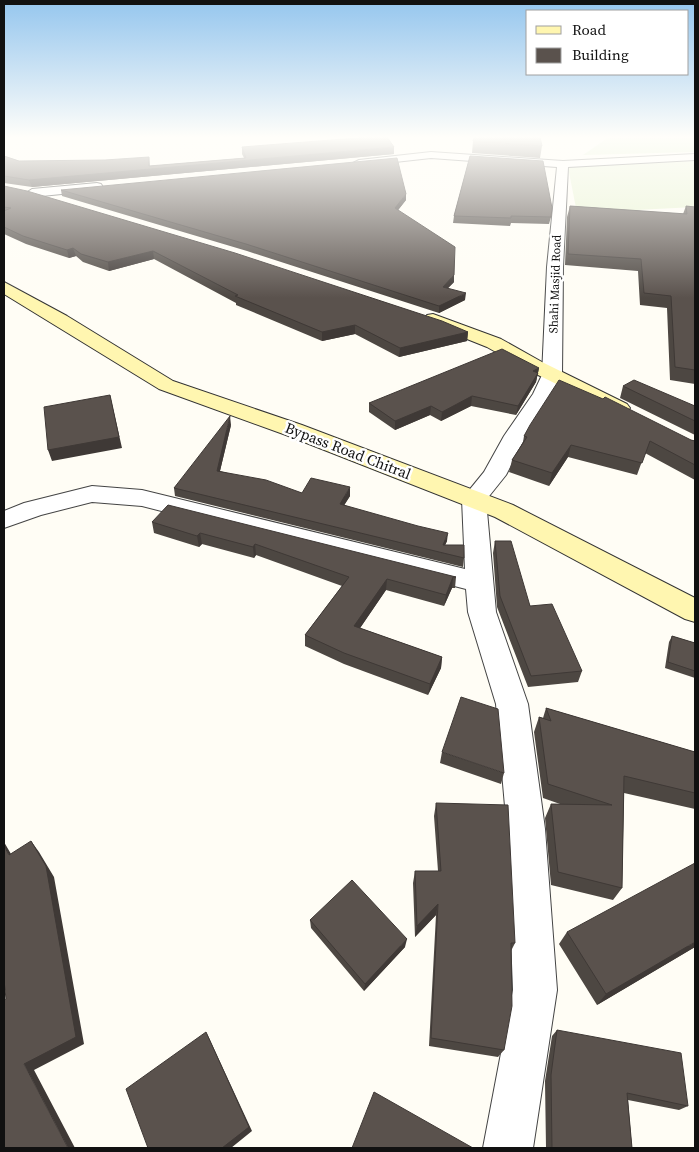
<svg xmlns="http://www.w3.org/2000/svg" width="699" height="1152" font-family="'Source Serif 4',serif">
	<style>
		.green { fill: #d5ebbd }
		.pitch { fill: #e6f2cf }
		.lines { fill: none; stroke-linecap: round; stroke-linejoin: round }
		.street-casing { stroke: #444; stroke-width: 2 }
		.secondary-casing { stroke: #333; stroke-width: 2 }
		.street { fill: #fff; fill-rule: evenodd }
		.secondary { fill: #fff6b0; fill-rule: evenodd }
		.wall { fill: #4d4742 }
		.shaded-wall { fill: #3f3936 }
		.building { fill: #5a524d; stroke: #3f3936 }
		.labels { text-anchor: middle; stroke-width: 5; stroke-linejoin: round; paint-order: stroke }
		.far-street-label { font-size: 12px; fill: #111; stroke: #fff }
		.street-label { font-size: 15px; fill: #111; stroke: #fff }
	</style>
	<rect width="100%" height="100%" fill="#fffdf5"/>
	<!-- green -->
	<path class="green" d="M609,137H695V152L583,155Z"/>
	<!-- pitch -->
	<path class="pitch" d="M695,161V207L577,213L568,167Z"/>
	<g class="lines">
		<defs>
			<path id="street" d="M431,152L563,161L695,154V160L568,167L563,267L562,375L553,394L526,436L506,475L486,500L496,612L528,704L545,829L557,990L533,1148H483L513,990L507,829L496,704L468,612L466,589L142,506L92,502L41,515L4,528V511L24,503L92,486L142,490L465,569L462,499L484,472L504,436L533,394L542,375L547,267L557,167L431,158L359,166L353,163L359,160Z
				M97,183L101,184L103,187L101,190L32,197L26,193L32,189Z"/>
			<path id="secondary" d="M4,282L67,316L173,381L302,425L513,505L695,598V622L685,619L495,517L286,435L159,389L4,294Z
				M433,314L501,339L542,362L627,404L630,408L627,412L620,414L613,412L528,370L487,347L427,323L424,319L427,315Z"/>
		</defs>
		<!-- street casing -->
		<use href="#street" class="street-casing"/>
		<!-- secondary casing -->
		<use href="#secondary" class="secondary-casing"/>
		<!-- street -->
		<use href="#street" class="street"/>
		<!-- secondary -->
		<use href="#secondary" class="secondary"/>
	</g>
	<!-- wall -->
	<path class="wall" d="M473,141L542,146L540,158L472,153Z
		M242,147L394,154L32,187L4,183V156L19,161L150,166L244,158L242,154Z
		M470,156L551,217L549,224L511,223L510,226L453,223L454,216Z
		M4,186L468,332L467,341L399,357L355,334L322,341L236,305V303L154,259L109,271L83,262L76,256L69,258L26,244L4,234Z
		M61,190L406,200L398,210L454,282L448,288L465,300L439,313L247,251L62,196Z
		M570,206L683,214L686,206L695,207V384L670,380L667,308L640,305L638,271L565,265L567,217Z
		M539,368L536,382L516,415L471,406L441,421L430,415L395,430L369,412V403Z
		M623,386L695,406V435L620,398Z
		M231,425L220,471L302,493L350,496L344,505L447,541L445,545L464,558L463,567L175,496L174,488Z
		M524,436L691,440L695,441V480L645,453L637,475L568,457L549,486L509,472L512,460L523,442Z
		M152,522L456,577L455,588H452L444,606L386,590L360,628L442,657L441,668L428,695L344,664L305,646V635L342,586L256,555L254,558L202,544L199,547L154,533Z
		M495,541L530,606L582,671L578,682L528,687L497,607L493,553Z
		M672,636L695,643V678L665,668L669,642Z
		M546,708L695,752V809L624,793L622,888L613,900L551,885L545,818L551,804H560L543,798L534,732L539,717L543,718Z
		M442,752L504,773L501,784L440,763Z
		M436,803L515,943L511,951L504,1050L498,1057L429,1046L436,915L415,937L413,883L415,871H438L434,816Z
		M310,920L405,947L364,991L311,928Z
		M567,932L695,947L597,1005L559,944Z
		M557,1030L688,1106L679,1110L628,1100L632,1148H546L545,1081L552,1036Z"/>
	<!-- shaded-wall -->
	<path class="shaded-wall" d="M394,147V154L32,187L29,180L149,157L150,169Z
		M406,194V200L395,214V208Z
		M73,248L76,256L69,258L67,250Z
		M153,251L154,259L109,271L108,262Z
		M454,275V282L442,294L443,287Z
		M466,293L465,300L439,313V306Z
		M355,325V334L322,341V332Z
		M468,332L467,341L399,357L400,348Z
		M539,368L536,382L516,415L518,406L533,371Z
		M110,395L122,448L52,461L48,450Z
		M472,396L471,406L441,421L442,412Z
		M431,406L430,415L395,430V421Z
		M230,416L231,425L218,479L217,471Z
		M571,445L568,457L549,486L552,473Z
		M350,487V496L340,512V504Z
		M200,533L202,544L199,547L197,536Z
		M448,533L447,541L441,554L443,545Z
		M255,544L256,555L254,558L253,547Z
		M453,577L452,588L444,606L446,595Z
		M387,579L386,590L354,637V626Z
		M442,657L441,668L428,695L430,684Z
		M31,841L39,852L54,877L84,1044L34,1070L75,1148H68L24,1064Z
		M4,842L18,866L9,855L4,846Z
		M438,904L436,915L415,937L417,926Z
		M407,939L405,947L364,991L365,984Z
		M695,942V947L597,1005L606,994Z
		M206,1032L209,1038L252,1131L231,1148H222Z"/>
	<!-- building -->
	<path class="building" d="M369,137H387L394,147L29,180L4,176V156L19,161L105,160L149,157V166L246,158L242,147Z
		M475,137H540L542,146L473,141L474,138Z
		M470,156L543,161L552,208L551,217L511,216V218L454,216Z
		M397,158L406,194L395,208L455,247L454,275L443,287L466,293L439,306L246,244L61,190Z
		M4,186L27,191L235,253L442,321L468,332L400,348L355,325L322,332L235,296L238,295L153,251L108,262L81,254L73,248L67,250L23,236L4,227V211L11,208L4,207Z
		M570,206L687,214L686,206L695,207V370L675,367L671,296L644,293L641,259L568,254Z
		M502,349L539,368L533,371L538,373L518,406L472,396L442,412L431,406L395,421L369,403Z
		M559,380L603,399L605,397L691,440L695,441V465L650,441L642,463L571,445L552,473L512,460L527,437L524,436L530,425Z
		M634,380L695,406V421L623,386Z
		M110,395L119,437L48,450L44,407Z
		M230,416L217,471L266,480L302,493L311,478L350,487L340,504L418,526L448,533L443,545H464V558L174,488Z
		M168,505L456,577H453L446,595L387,579L354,626L442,657L430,684L344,653L305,635L349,577L255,544L253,547L200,533L197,536L152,522Z
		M495,541H511L530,606L552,604L582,671L531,676L500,596Z
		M672,636L695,643V671L668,662Z
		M461,697L498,709L504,773L442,752Z
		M546,708L695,752V793L624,776L622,888L558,872L551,804L612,805L548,784L539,717L551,721Z
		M436,803L508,805L515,943H511L512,1006L504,1050L431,1038L438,904L417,926L415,871H441Z
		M31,841L46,866L76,1037L24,1064L68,1148H4V1000L6,999L4,980V846L9,855Z
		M695,863V942L606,994L567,932Z
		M352,880L407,939L365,984L310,920Z
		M557,1030L681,1053L688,1106L627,1093L632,1148H552L551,1075Z
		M206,1032L249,1127L222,1148H148L126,1089Z
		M374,1092L473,1148H352Z"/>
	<!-- sky -->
	<linearGradient id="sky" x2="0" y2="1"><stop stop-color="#95c6ee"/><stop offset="0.46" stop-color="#fffefa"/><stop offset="1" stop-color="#fffefa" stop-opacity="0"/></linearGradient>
	<rect width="699" height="298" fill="url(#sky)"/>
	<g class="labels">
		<!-- far-street labels -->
		<g class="far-street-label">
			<text transform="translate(555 284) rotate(-88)" y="4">Shahi Masjid Road</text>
		</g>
		<!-- street labels -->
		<g class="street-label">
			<text transform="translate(348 451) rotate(21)" y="5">Bypass Road Chitral</text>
		</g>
	</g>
	<!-- border -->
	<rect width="699" height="1152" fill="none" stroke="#111111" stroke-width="10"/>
	<!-- legend -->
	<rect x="526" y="10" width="162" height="65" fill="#ffffff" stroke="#a0a0a0"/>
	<rect x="536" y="26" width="25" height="8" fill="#fff6b0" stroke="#a0a0a0"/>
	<text x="572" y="35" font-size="15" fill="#111111">Road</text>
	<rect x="536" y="48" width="25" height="15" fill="#5a524d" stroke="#a0a0a0"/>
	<text x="572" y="60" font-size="15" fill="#111111">Building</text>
</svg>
